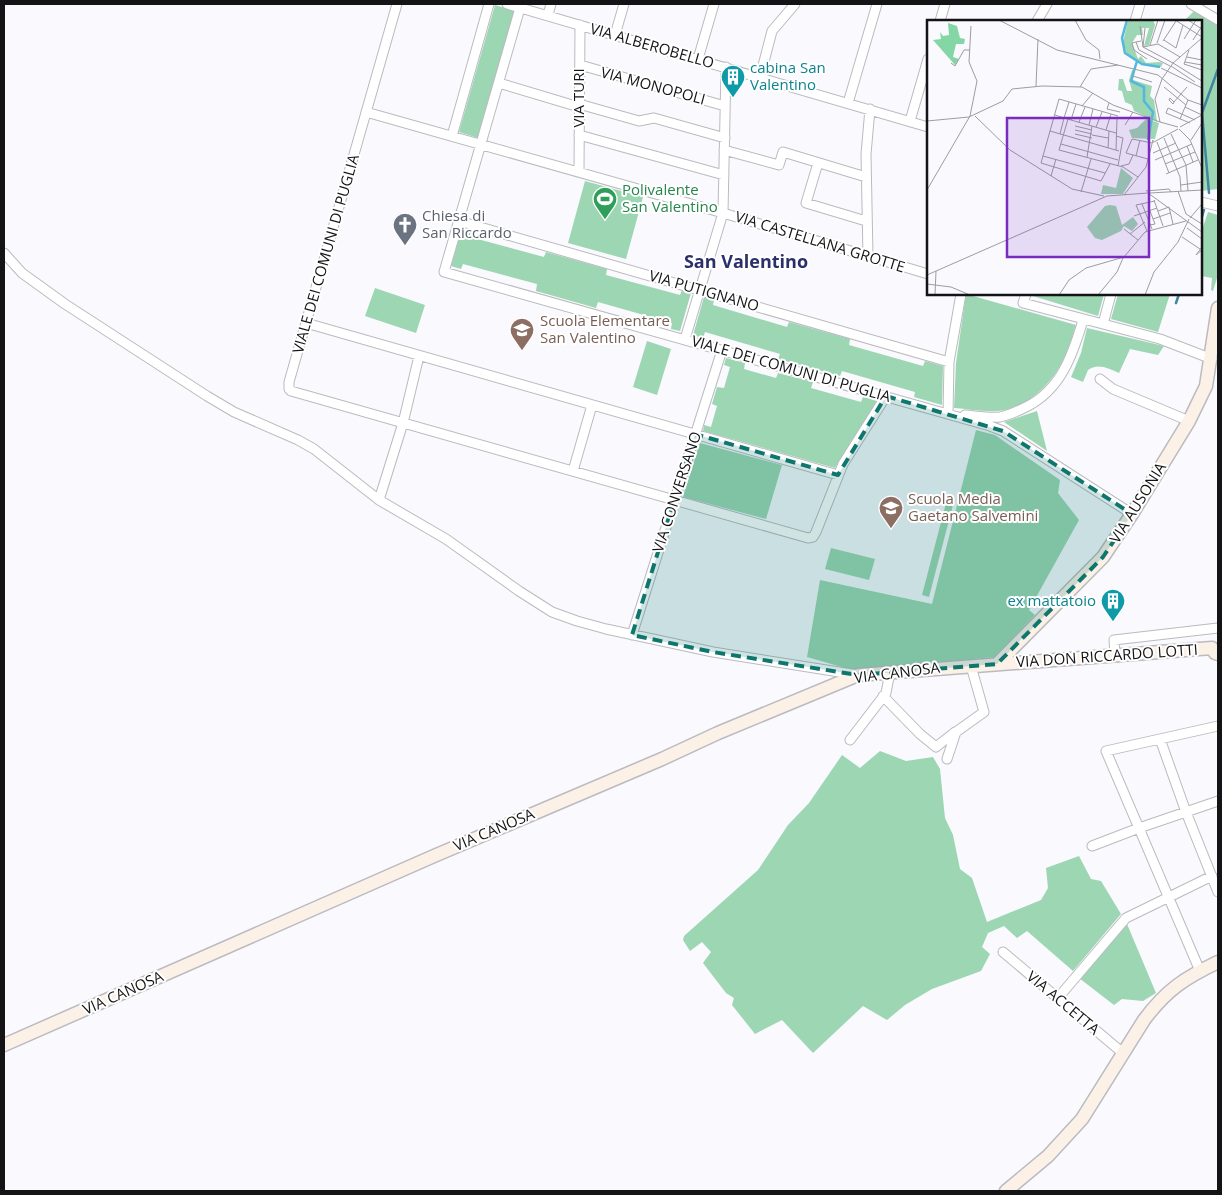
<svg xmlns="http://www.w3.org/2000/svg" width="1222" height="1195" font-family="'Open Sans',sans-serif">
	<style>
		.green { fill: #9dd6b2 }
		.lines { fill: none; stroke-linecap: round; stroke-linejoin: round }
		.stream { stroke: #3f86a1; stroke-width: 2.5 }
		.street-casing { stroke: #babac0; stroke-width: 11 }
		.secondary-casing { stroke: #babac0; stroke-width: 15 }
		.street { stroke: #fff; stroke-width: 9 }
		.secondary { stroke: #fcf1e6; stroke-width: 12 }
		.marked { fill: #0f766e; fill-opacity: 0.2; stroke: #0f766e; stroke-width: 4; stroke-dasharray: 10 6; stroke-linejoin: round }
		.labels { text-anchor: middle; stroke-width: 4; stroke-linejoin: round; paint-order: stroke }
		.street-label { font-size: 15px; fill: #141316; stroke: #fff }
		.culture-label { font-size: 15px; fill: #0d838f; stroke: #fff; text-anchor: start }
		.leisure-label { font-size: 15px; fill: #27864d; stroke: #fff; text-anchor: start }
		.worship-label { font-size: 15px; fill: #5b616d; stroke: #fff; text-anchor: start }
		.education-label { font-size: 15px; fill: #785e54; stroke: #fff; text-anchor: start }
		.quarter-label { font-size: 18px; font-weight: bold; fill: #2c306a; stroke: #fff }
		.inset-river { fill: none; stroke: #52b8dc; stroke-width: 2.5 }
		.inset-road { fill: none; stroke: #9d9da1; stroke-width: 1 }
		.view { fill: #7b2cbf; fill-opacity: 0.15; stroke: #7b2cbf; stroke-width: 2.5 }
		.inset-edge { fill: none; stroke: #141316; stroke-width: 2.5 }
	</style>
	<rect width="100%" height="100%" fill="#f9f9fe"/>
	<!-- green -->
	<path class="green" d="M495,5L515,11L478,138L459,132Z
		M1194,11L1218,26V189L1201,191V21H1184Z
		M585,181L643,197L626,259L568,243Z
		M1208,212L1218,215V275L1213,291L1211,290L1212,278L1201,276V233Z
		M462,229L471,231L470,237L544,257L546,252L607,269L606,275L680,295L682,290L691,293L680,331L671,329L672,323L598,302L596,308L536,291L537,284L463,264L461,269L451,266Z
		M375,288L425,305L416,333L365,316Z
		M966,294L1076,325C1073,334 1070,345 1066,354C1054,382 1028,409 997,411C983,412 968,409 954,408L956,363Z
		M1033,294H1104L1098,316L1033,296Z
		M1118,294H1170L1158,332L1111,319Z
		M704,297L714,300L713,305L787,327L789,322L850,339L849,345L923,366L925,361L943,366L942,405L914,397L915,392L842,371L840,376L778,359L780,354L705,332L703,338L693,335Z
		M1087,328L1164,346L1158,355L1130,349L1119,373C1107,368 1099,363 1088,370L1083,382L1071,377L1081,353Z
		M647,341L671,349L657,395L633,387Z
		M726,358L745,363L744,369L776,378L778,373L813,382L811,388L861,402L863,397L878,401L835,468L703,431L704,425L711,427L717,406L712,404L717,387L724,388L730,367L724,365Z
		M1037,411L1047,451L1004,422Z
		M976,430L995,435L1060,480L1058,493L1079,520L1029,610L1035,615L994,657L852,670L807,657L820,580L932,604Z
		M700,443L782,465L766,519L683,497Z
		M946,503L953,505L929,597L922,595Z
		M831,548L875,559L869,580L825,569Z
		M880,751L906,761L933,757L940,769L945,818L953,835L960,869L972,878L987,922L1041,900L1048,888L1046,868L1079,856L1091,879L1101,881L1121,914L1073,971L1027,931L1017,938L1004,926L988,933L982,947L990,954L981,971L932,989L905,1005L887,1020L863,1006L813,1053L782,1020L755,1034L732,1005L734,998L726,993L703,963L711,952L702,942L690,951L683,940L684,936L758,870L788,825L809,803L842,755L860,768Z
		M1125,924H1127L1156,993L1143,1001L1122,999L1114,1005L1079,978Z"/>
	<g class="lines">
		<!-- stream -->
		<path class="stream" d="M1209,193L1202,113L1218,69
			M1201,220L1204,210
			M1176,303L1179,294"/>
		<defs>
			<path id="street" d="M397,4L289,382V389L291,391L808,538L813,537L816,532L843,464L886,396
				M507,4L928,127
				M1191,4L1218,20
				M520,8L444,272L990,426L1003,431L1132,514
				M548,15L551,4
				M940,21L945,4
				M1037,21L1047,4
				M1135,21L1140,4
				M615,35L624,4
				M698,59L714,4
				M580,65L725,106
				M760,77L772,31L795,4
				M499,83L579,107
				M848,103L877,4
				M579,104L639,121L654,118L725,138
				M366,112L723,213L928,274
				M910,121L928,59
				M579,135L724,175
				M452,136L489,4
				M724,150L779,165L783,152L866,177
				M818,163L806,203L866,221
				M579,172L580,25
				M1201,202L1218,206
				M459,221L949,362
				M4,253L22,273L65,304L207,396L234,412L298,440L314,449L379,500L446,539L519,591L552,612L577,621L606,629L713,652L858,675
				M868,256L866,154L870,109
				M1026,294L1023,303L1160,339L1212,359
				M306,323L838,475
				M1103,324L1111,294
				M685,339L723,213L726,67
				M1100,379L1113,389L1189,421
				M948,414L949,362L961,294
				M965,415C977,416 989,418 1000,417C1009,415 1018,411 1026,407C1061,390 1073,354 1083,320
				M573,471L592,405
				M379,500L403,423L419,356
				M632,635L722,350
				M1115,655L1114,640L1218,628
				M883,696L920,734L936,747L955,732
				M1160,739L1186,812L1218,892
				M850,740L886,693L890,672
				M947,759L956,732L984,712L971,666
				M1092,846L1139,828L1218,801
				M1003,952L1124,1054
				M1200,971L1106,751L1218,726
				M1057,999L1126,918L1212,876"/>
			<path id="secondary" d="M997,664L1103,557L1132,514L1189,421L1206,386L1218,308
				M4,1045L434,856L662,759L718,733L858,675L1212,648L1215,653L1218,654
				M1006,1191L1048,1156L1082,1119L1144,1020C1167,989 1185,978 1218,962"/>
		</defs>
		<!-- street casing -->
		<use href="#street" class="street-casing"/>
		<!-- secondary casing -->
		<use href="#secondary" class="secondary-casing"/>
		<!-- street -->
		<use href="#street" class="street"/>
		<!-- secondary -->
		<use href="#secondary" class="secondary"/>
	</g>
	<!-- marked area -->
	<path class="marked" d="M886,396L1003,431L1132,514L1103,557L997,664L858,675L713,652L632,635L695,434L838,475Z"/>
	<!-- icons -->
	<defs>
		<symbol id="building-pin" viewBox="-11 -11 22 30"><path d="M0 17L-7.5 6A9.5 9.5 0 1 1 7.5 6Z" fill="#0f9aa8" stroke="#fff"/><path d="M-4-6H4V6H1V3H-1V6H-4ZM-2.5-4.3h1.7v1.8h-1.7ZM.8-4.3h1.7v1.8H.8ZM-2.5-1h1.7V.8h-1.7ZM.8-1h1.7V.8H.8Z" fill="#fff"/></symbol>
		<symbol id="stadium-pin" viewBox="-11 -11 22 30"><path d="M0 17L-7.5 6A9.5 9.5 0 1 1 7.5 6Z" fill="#2e9e5b" stroke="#fff"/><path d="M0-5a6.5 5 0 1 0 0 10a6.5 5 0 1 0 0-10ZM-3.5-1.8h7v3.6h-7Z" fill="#fff"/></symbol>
		<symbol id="church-pin" viewBox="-11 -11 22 30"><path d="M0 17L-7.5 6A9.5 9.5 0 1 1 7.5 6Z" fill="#6b7280" stroke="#fff"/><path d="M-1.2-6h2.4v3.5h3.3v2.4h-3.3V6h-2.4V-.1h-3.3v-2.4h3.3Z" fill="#fff"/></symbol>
		<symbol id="school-pin" viewBox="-11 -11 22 30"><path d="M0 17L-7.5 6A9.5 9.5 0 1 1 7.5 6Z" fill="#8d6e63" stroke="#fff"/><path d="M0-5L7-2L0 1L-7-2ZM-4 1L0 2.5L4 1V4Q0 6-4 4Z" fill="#fff"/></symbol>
	</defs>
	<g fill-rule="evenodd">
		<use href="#building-pin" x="719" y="63" width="28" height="38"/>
		<use href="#stadium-pin" x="591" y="185" width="28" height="38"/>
		<use href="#church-pin" x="391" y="211" width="28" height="38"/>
		<use href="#school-pin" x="508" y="316" width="28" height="38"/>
		<use href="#school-pin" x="877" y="494" width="28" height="38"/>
		<use href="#building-pin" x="1099" y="587" width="28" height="38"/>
	</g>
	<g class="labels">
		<!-- street labels -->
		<g class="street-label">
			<text transform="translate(652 46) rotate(16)" y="5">VIA ALBEROBELLO</text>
			<text transform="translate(653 86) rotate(15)" y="5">VIA MONOPOLI</text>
			<text transform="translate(579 98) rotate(-90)" y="5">VIA TURI</text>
			<text transform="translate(820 242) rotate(17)" y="5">VIA CASTELLANA GROTTE</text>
			<text transform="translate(326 254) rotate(-74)" y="5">VIALE DEI COMUNI DI PUGLIA</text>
			<text transform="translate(704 291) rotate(16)" y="5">VIA PUTIGNANO</text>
			<text transform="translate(791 369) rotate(16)" y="5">VIALE DEI COMUNI DI PUGLIA</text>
			<text transform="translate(677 492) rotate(-72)" y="5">VIA CONVERSANO</text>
			<text transform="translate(1138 503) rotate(-58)" y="5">VIA AUSONIA</text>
			<text transform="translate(1107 656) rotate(-4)" y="5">VIA DON RICCARDO LOTTI</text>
			<text transform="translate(897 673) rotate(-7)" y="5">VIA CANOSA</text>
			<text transform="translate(494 830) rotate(-23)" y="5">VIA CANOSA</text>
			<text transform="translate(123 993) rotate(-24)" y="5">VIA CANOSA</text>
			<text transform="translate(1063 1003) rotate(40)" y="5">VIA ACCETTA</text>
		</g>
		<!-- culture labels -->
		<g class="culture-label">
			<text x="750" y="73">cabina San<tspan x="750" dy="17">Valentino</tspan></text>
			<text x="1096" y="606" text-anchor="end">ex mattatoio</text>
		</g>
		<!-- leisure labels -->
		<g class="leisure-label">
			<text x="622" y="195">Polivalente<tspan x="622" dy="17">San Valentino</tspan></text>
		</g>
		<!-- worship labels -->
		<g class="worship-label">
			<text x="422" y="221">Chiesa di<tspan x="422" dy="17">San Riccardo</tspan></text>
		</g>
		<!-- education labels -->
		<g class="education-label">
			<text x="540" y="326">Scuola Elementare<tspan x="540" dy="17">San Valentino</tspan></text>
			<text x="908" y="504">Scuola Media<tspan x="908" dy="17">Gaetano Salvemini</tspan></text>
		</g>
		<!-- quarter labels -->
		<g class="quarter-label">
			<text x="746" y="268">San Valentino</text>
		</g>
	</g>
	<!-- overview -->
	<g transform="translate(927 20)">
		<rect width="275" height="275" fill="#f9f9fe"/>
		<path d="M201,0H226L228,5L222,25L217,26L222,8H215L216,15H210L205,23L211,39L214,36L219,43L232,42L236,43L234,47L215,43L200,34L196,22ZM205,50L208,51L206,60L225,66L223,76L227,80L230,102L207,91L205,85L198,82L195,71L191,70L192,59H196L200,71H205L202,60ZM219,99L232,103L228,119L205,118L202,110L210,108ZM194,148L206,158L196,174H174L176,165L189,168ZM183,185L189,186L195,205L206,197L211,204L205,211L197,206L194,211L175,220L168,218L160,207L178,186Z" fill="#9dd6b2"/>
		<path d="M21,3L30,6L33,18L38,19L37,24H29L26,37L32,39L28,45L6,20L14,19L13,12L16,16L22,15Z" fill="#84d6a5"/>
		<path class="inset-river" d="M200,0L195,18L198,33L215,44L233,47M210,41L204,61L217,67V81L226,92L221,120"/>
		<path class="inset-road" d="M72,0L130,30L231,55L261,80L275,85M148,0L159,20L172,30L173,39M248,0L275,17M261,0L275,9M213,6L216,27M257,19L269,0M237,20L249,28L256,5M266,20L275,6M214,21L209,22L212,30L243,46M236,21L249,1M209,22L205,23L207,30L220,39M230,23L238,0M223,25L231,0M216,27L231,24L253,37M216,27L246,43M216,27L218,8M262,30L257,44L275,50M260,37L275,40M258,42L275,45M24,43L28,46L37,30H43M246,43L275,61M244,46L268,62M234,48L275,68M206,56L225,62M109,66L111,19M153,67L164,49L191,45M237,67L259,85M243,78L247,82L246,84L242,80ZM142,82L137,98L189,113M247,82L260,67M182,83L180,89L193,92M155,86L166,73M258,87L275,95M128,95L137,98L133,114M48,96L83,130L145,169L177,176M141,99L132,130L196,147L211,157M253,99L261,80M144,100L149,84M0,101L42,97L76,81L85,69L115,66L155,67L186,85L233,102M152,102L158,87M263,103L239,93L241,88L268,100M162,105L166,89M198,105L206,92M148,106L165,110M169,107L175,92M251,107L233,102L228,79L235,59L246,43L275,18M253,107L275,95M252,109L263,120L275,148M148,110L165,114M179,110L184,94M123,111L192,131M148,114L165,118M244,114L259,145L261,171M165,115L181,118M189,116L196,118L191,146M237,118L253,157L254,171M264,120L275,103M227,122L251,109M230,122L242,153M134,124L191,140M260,126L266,142M181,128L182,111M189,130L190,99M226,133L249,123M116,136L178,153M209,136L213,120M160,137L165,106M221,139L199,133L205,119L225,123M228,140L265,124M183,144L174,161L114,143L132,79L191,96M238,144L268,132M194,146L202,144L206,135M239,154L271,140M124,156L129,139M254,165L275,162M0,170L43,96L50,61L42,42L44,6M219,171L242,169L244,172M251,171L259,194L275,204M154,172L164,139M223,173L275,170M197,175L219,147L226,120V123M227,180L236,206M215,184L225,209M223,191L228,204L223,205M231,191L242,187L246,204M207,196L230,188M263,198L275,184M226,199L243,193M260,208L275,219M197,209L211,220M220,211L209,185L228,181M203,214L218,202M255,217L273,229M275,227L269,235L275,230M0,255L180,176L221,173L275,212M0,264L24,267L43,275M8,275L9,251M132,275L142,260L159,248L197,237L218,212L259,201M171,275L190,252L196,238M218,275L227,252L251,222L262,199"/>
		<path class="view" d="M80,98H222V237H80Z"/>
		<rect width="275" height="275" class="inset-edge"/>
	</g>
	<!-- border -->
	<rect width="1222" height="1195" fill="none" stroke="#141316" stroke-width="10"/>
</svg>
